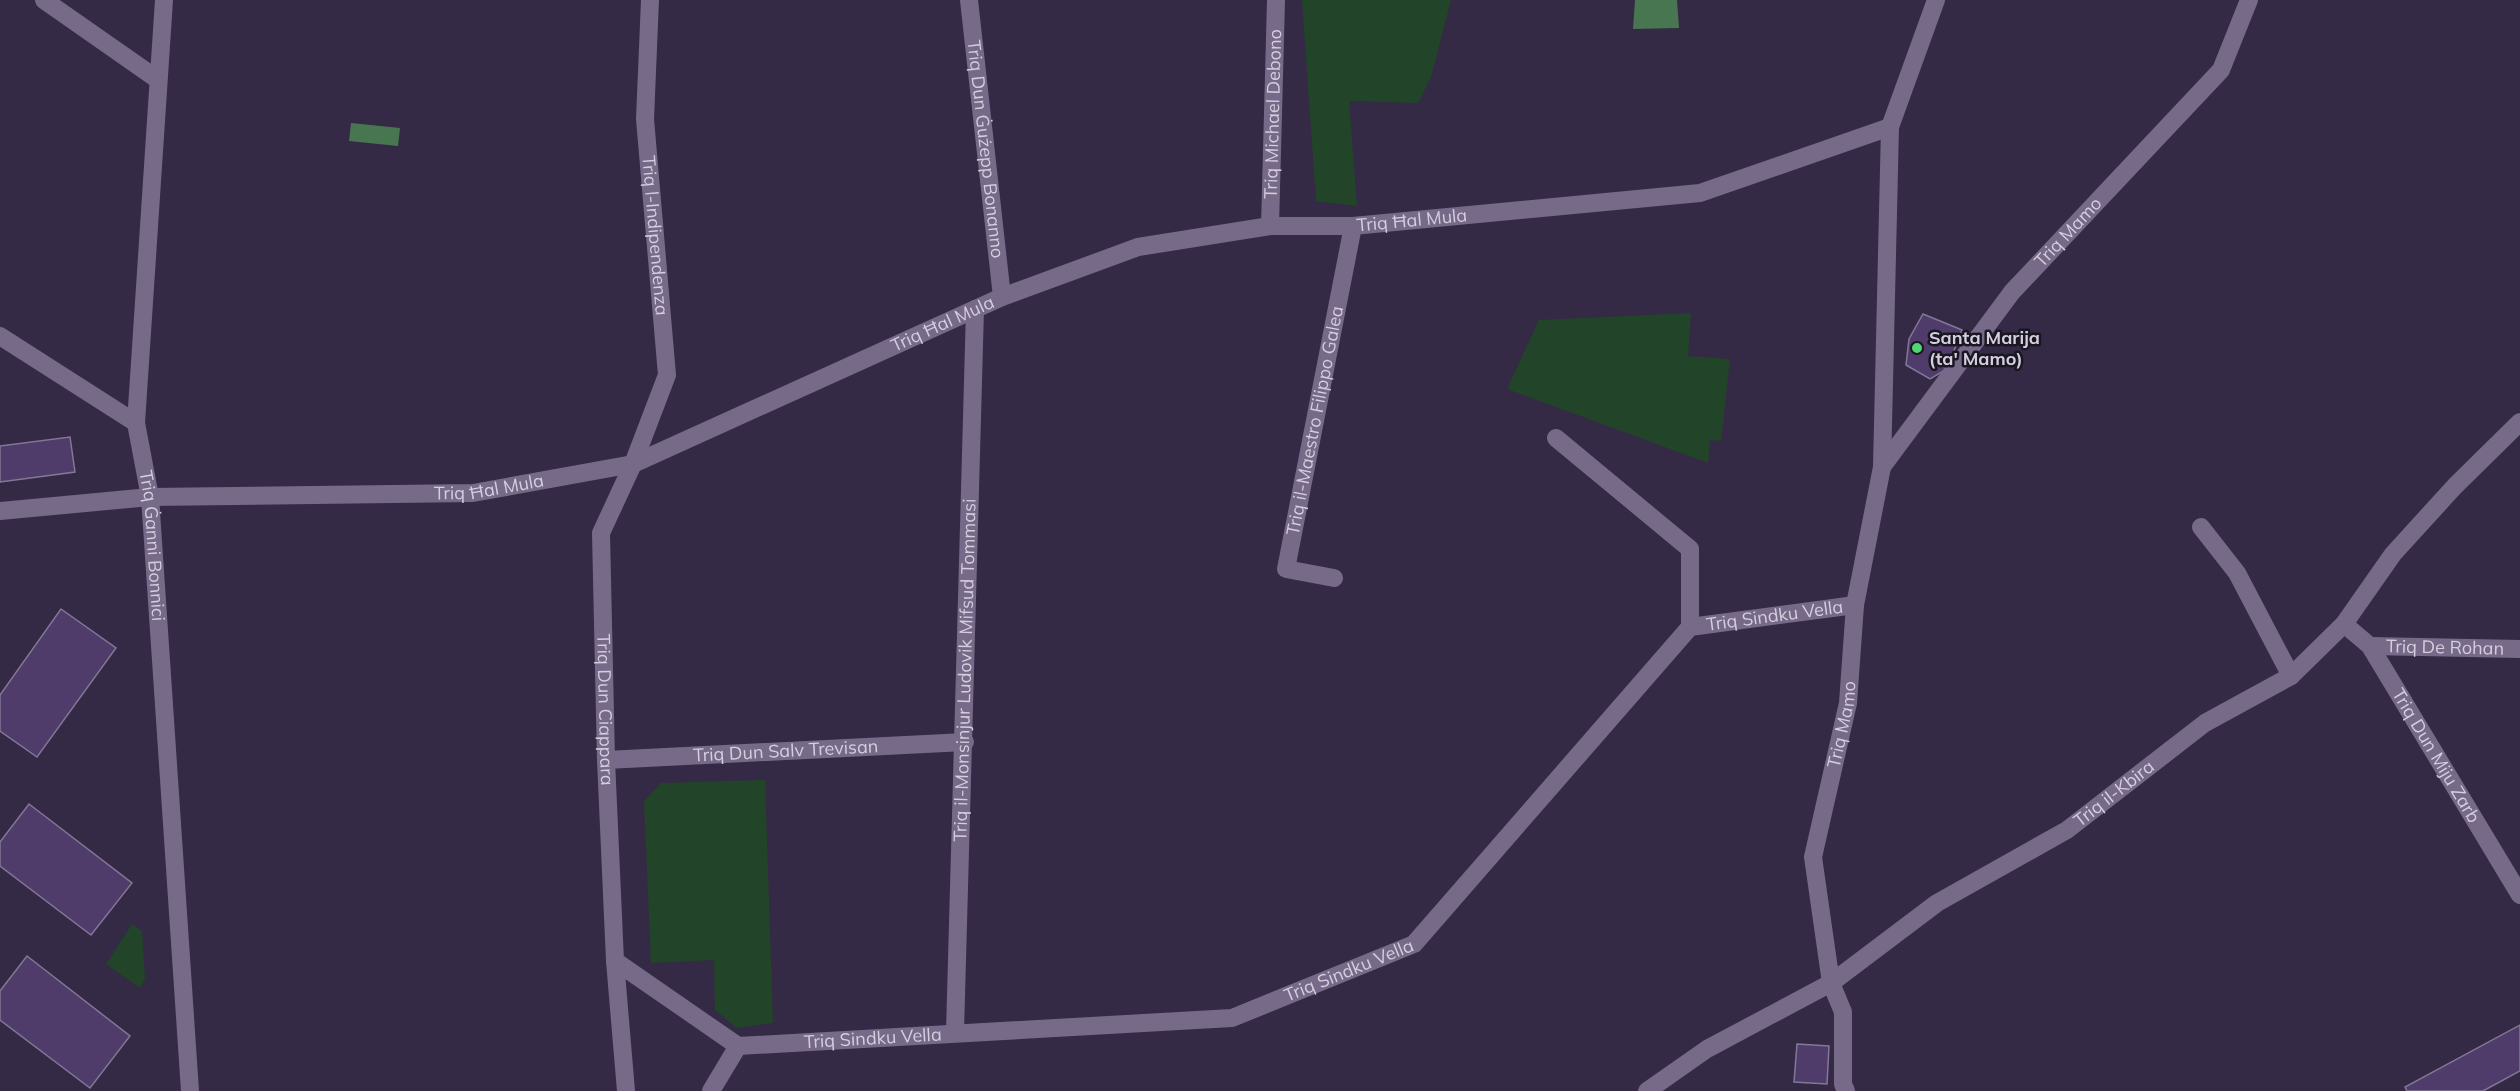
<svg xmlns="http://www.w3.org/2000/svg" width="2520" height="1091" font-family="Mulish,sans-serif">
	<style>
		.green { fill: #224429 }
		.water { fill: #487650 }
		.building { fill: #4f3c6a; stroke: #837796; stroke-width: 1.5 }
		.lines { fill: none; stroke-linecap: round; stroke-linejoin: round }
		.minor { stroke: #766a88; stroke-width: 18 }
		.poi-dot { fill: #52d673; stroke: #1a1622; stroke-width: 2 }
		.labels { text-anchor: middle; stroke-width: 5; stroke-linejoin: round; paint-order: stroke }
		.street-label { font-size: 18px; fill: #d4cedf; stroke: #1a1622 }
		.poi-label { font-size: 18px; font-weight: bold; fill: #d4cedf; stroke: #1a1622; text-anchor: start }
	</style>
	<rect width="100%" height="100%" fill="#352a45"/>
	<!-- green -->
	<path class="green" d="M1302,0H1451L1431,77L1418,103L1349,101L1357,206L1316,201Z
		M1691,313L1688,356L1730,359L1721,441L1710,440L1708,463L1507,389L1539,320Z
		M765,780L773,1023L737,1028L715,1010L714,960L651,963L644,801L661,783Z
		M132,924L142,931L145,979L140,988L106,964Z"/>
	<!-- water -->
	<path class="water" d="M1635,0H1677L1679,28L1633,29Z
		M351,123L400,128L398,146L349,141Z"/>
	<!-- building -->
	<path class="building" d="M1923,314L1962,330L1947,369L1930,379L1906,365L1909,339Z
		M70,437L75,472L0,482V446Z
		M61,609L116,648L37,757L0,731V695Z
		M29,804L132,883L91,935L0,866V842Z
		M27,956L130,1036L90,1088L0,1020V991Z
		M2520,1025V1071L2483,1091H2407L2405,1087Z
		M1797,1044L1829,1046L1827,1084L1794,1082Z"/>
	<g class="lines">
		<!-- minor -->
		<g class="minor">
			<path d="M44,0L157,79"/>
			<path id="s1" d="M164,0L136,423L150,497L190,1091"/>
			<path id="s2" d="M650,0L645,119L667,375L633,464L601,533L606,760L615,961L738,1046L711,1091"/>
			<path id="s3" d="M969,0L1002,297"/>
			<path id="s4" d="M1270,226L1276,0"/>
			<path d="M0,336L136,423"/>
			<path d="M1556,438L1690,549V627"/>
			<path id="s5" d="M1882,467L2012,292L2221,70L2249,0"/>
			<path id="s6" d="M0,511L150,497L473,493L633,464L1002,297L1138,247L1270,226H1353L1700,193L1890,127"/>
			<path d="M2201,527L2237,573L2291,676"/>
			<path id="s7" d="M1334,578L1286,569L1353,226"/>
			<path id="s8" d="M2344,624L2370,646L2520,895"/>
			<path id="s9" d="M2370,646L2520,649"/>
			<path id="s10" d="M606,760L965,742"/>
			<path d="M615,961L626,1091"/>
			<path id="s11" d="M955,1032L975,309"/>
			<path id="s12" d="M738,1046L1232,1018L1414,944L1690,627L1855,605"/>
			<path id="s13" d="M1647,1091L1707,1049L1831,983L1937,903L2067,830L2205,723L2291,676L2344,624L2393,554L2455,486L2520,422"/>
			<path id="s14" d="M1846,1091L1843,1084V1012L1831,983L1813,857L1848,703L1855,605L1882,467L1890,127L1936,0"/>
		</g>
	</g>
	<!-- markers -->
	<circle class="poi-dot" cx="1917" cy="348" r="6"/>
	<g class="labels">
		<!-- street labels -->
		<g class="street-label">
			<text dy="6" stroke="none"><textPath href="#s4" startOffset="112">Triq Michael Debono</textPath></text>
			<text dy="6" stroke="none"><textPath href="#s3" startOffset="150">Triq Dun Ġużepp Bonanno</textPath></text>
			<text dy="6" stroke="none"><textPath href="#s6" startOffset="1462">Triq Ħal Mula</textPath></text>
			<text dy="6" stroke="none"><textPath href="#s5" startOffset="300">Triq Mamo</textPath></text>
			<text dy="6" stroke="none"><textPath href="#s2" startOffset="236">Triq l-Indipendenza</textPath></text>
			<text dy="6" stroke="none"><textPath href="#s6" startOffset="976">Triq Ħal Mula</textPath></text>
			<text dy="6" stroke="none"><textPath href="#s7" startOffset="200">Triq il-Maestro Filippo Galea</textPath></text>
			<text dy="6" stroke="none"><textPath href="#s6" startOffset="490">Triq Ħal Mula</textPath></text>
			<text dy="6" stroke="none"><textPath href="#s1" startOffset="548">Triq Ġanni Bonnici</textPath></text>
			<text dy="6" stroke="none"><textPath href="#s12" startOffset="1197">Triq Sindku Vella</textPath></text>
			<text dy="6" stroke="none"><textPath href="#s9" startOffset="75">Triq De Rohan</textPath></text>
			<text dy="6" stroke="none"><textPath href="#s11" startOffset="362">Triq il-Monsinjur Ludovik Mifsud Tommasi</textPath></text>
			<text dy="6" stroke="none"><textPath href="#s2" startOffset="724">Triq Dun Ciappara</textPath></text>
			<text dy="6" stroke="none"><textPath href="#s14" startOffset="374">Triq Mamo</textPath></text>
			<text dy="6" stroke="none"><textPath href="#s10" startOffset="180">Triq Dun Salv Trevisan</textPath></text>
			<text dy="6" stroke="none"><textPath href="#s8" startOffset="162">Triq Dun Miju Zarb</textPath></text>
			<text dy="6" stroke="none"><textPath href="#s13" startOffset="555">Triq il-Kbira</textPath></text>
			<text dy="6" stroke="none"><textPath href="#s12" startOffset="621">Triq Sindku Vella</textPath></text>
			<text dy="6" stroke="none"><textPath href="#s12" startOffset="135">Triq Sindku Vella</textPath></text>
		</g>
		<!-- poi labels -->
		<g class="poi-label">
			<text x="1929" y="344">Santa Marija<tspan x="1929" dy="21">(ta' Mamo)</tspan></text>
		</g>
	</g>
</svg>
